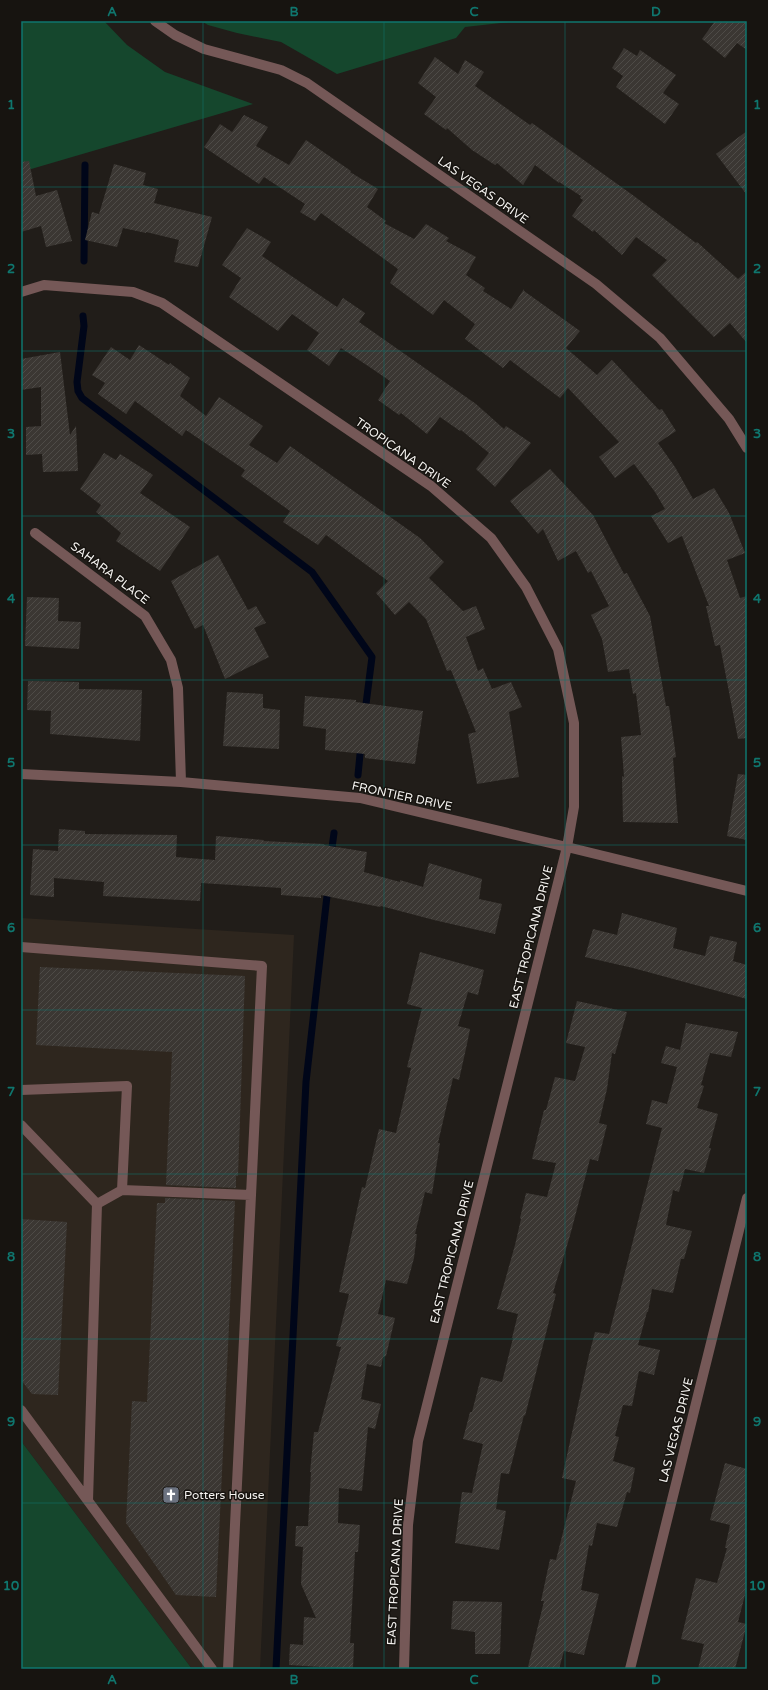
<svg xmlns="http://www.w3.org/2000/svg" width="768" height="1690" font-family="'Varela Round',sans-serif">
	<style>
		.built { fill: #2e261e }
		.grass { fill: #15472d }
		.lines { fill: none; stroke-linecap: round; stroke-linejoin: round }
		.stream { stroke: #000619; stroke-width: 7 }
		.building { fill: url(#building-hatch) }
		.minor { stroke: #755857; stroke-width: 10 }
		.grid { fill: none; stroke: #0f766e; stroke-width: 1; stroke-opacity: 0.55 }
		.labels { text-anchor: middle; stroke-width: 3; stroke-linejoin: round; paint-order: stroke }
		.street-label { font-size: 12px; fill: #f6f4f1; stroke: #171410 }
		.poi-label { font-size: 12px; fill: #f6f4f1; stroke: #171410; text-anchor: start }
		.neatline { fill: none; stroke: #0f766e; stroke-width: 1.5 }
		.grid-label { font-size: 13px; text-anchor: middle; font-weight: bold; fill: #0f766e }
	</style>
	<defs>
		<pattern id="building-hatch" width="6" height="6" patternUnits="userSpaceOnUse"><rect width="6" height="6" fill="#3b3733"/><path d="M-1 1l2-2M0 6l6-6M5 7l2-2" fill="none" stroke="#4e4b47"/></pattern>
	</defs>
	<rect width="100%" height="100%" fill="#211d19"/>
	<!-- built -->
	<path class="built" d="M21,918L294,935L260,1669H192L21,1441Z"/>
	<!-- grass -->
	<path class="grass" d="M21,21H104L127,45L165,72L253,104L21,172Z
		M201,21H519L465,27L456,38L337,74L281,42L237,33L208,25Z
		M21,1441L192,1669H21Z"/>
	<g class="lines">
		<!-- stream -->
		<path class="stream" d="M84,261L85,165
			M83,316L84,326L77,382L78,391L82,398L312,572L372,657L365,712
			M358,775L361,744
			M331,855L334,833
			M276,1669L306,1082L328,887"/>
	</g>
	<!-- building -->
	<path class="building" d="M715,21H747V50L737,43L725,58L702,39Z
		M624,48L637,56L640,50L676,75L663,93L679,104L665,124L616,87L623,76L612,68Z
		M435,57L458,74L465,60L484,72L475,86L530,125L532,123L634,196L696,243L697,242L738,279L747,271V343L730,323L714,337L652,275L667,260L636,237L622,255L594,230L593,232L572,216L583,200L580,198L581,196L559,182V183L535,165L523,185L497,163L495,165L472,150L447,128L446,130L424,114L436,97L418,83Z
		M244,115L268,127L256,146L289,165L306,140L351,171L350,172L378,189L367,207L386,221L384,223L414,239L426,224L449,238L446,241L476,257L466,275L485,288L483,291L511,309L524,289V291L580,331L566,348L597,375L612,360L659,410L662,409L676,431L658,443L675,467L693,499L714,488L729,513L745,553L727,560L740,598L747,596V738L738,739L720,645L715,646L706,606H709L682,536L668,543L651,516L665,509L655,492L634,464L615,478L599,457L619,442L568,388L560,398L510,360L503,368L465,339L475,324L444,300L433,315L390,283L398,269L321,213L315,221L300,212L305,204L264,177L259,184L204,147L220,124L232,132Z
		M747,131V195L716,154Z
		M29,161L36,196L57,190L72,241L46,247L41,226L21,232V162Z
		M114,164L146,173L143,185L158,189L154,203L212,217L198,267L174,262L179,240L146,232V233L123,228L117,247L85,240L92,212L99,214Z
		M247,228L271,242L262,256L337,307L343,298L365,313L359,322L476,404L504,429L506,426L531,443L495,487L476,469L489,453L461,430L460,431L440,417L427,434L401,413L399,415L378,400L390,381L371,368L341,348L329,366L307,350L319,333L292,314L278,331L229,297L241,278L222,265Z
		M139,345L169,365L170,363L190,378L180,396L206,416L219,397L263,426L249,445L277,463L290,446L420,538L444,562L429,578L463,611L476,606L485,629L466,637L478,671L483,668L492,689L511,682L522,707L509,712L519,777L477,784L468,734L476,732L451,670L447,671L426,619L409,602L395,615L376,593L388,581L326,535L318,545L283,522L290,511L241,476L245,470L186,430L182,436L135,401L126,414L98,394L105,383L92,375L111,347L130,360Z
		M60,352L70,435L76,426L78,471L43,472L42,454L26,455V427L41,426V387L21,390V359Z
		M104,453L116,460L120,454L153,475L140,493L190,527L160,571L116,541L121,533L96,512L101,505L80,489Z
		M550,469L593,515L624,574L627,573L650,616L666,706H669L676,757L673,758L678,823L623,822L622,776L624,777L621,737L641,735L636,693L633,694L629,669L608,672L602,639L591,615L609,606L591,571L588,573L576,551L558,561L543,529L538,534L510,501Z
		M218,555L248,610L256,606L266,623L254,628L269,657L225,679L203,625L195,629L171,581Z
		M27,597L59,598L58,621L81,622L79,649L25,646Z
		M28,681L79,682V689L142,690L140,741L50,734L51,711L27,710Z
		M227,692L263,694V708L280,710L279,749L223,746Z
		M305,696L356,700V702L423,711L415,764L365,758V754L325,750L326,729L303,726Z
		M738,774L747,775V840L727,836Z
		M59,829L85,831V834L177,835L176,857L215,860L216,836L264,840L263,841L324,844V845L367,852L364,872L400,882V880L423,887L429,863L482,879L479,899L502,904L495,934L434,920L381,906L380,907L321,895V898L281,895V888L201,883L200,901L103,896L104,882L54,878V897L30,895L33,849L58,851Z
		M622,913L677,928L673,948L705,956L710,936L737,942L733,961L747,965V999L633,968L585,957L593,929L617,935Z
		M420,952L484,970L478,995L468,992L458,1026L470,1029L467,1044L459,1080L453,1078L438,1143H440L432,1194L425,1192L415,1234H417L414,1258L407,1284L386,1280L378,1314L395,1318L386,1356L383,1357L381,1367L367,1364L361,1399L381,1404L375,1429L368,1427L362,1491L339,1488L338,1523L360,1525L358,1552H355L350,1643H354L353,1669L289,1665L290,1644L303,1645L304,1617L316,1618L301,1584L303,1547L295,1546L296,1526H308L311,1472H310L314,1432H318L341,1347L336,1346L349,1294L339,1292L362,1187L365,1188L379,1129L396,1133L411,1068L407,1067L422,1008L407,1004Z
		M40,967L245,976L238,1176H236V1188L166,1185L172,1052L36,1045Z
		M577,1001L627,1012L615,1054L612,1053L607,1089L599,1123L607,1125L598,1161L590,1159L571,1232L553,1293L556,1294L525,1416L524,1415L509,1474L501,1473L496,1509L506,1511L499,1550L455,1543L462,1492L472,1493L483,1444L463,1439L470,1412H472L481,1377L502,1382L513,1338H512L518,1314L497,1309L515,1245L521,1219L520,1218L526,1193L547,1197L556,1163L532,1159L544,1110H546L555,1077L575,1081L585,1047L566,1043Z
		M686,1023L738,1032L731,1057L710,1053L701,1085L704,1086L697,1108L718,1114L709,1148H711L704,1173L685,1169L679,1192L673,1190L666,1225L692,1231L684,1259H681L673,1293L652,1289L648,1312H647L638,1345L660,1350L654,1375L639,1371L632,1406L623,1405L615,1436L619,1437L613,1461L635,1468L630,1493L627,1492L617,1527L597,1523L592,1546L589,1545L581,1590L599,1594L584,1655L564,1651L559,1669H538L528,1667L544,1601H541L550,1559L556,1560L576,1481L562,1478L589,1355L595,1332L609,1334L662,1128L646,1124L652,1100L667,1104L677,1067L661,1063L666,1046L680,1050Z
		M165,1198L235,1201L216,1597L176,1595L126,1523L132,1401L147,1402L157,1203H165Z
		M21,1219L67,1222L58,1395L32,1394L21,1380Z
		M725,1463L747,1469V1587L738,1622L747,1624L735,1669H698L704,1644L681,1639L696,1578L717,1583L727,1548H725L730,1525L710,1520Z
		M453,1601L502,1602L500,1654H475V1632L451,1629Z"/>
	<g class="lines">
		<!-- minor -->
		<path class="minor" d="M155,21L175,35L204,49L281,70L307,83L596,284L660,338L729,419L747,448
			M21,292L44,285L133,292L162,303L431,486L491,538L526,587L558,649L574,723V807L567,847L418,1441L408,1525L404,1669
			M35,533L145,616L171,660L178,688L181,782
			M21,774L181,782L360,798L567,847L747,891
			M21,947L262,966L251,1195
			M21,1090L127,1086L122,1190L97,1204
			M21,1125L97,1204L88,1501
			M122,1190L251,1195L228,1669
			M21,1410L212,1669
			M630,1669L747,1198"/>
	</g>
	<!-- grid -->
	<path class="grid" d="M203,21V1669M384,21V1669M565,21V1669M21,187H747M21,351H747M21,516H747M21,680H747M21,845H747M21,1010H747M21,1174H747M21,1339H747M21,1503H747"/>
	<!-- icons -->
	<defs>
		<symbol id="church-square" viewBox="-11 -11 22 22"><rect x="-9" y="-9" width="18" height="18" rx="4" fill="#6b7280" stroke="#171410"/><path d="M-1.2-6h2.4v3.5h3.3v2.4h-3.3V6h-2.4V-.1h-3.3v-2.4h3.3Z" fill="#fff"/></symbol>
	</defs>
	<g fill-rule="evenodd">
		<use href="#church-square" x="161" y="1485" width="20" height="20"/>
	</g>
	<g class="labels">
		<!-- street labels -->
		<g class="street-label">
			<text transform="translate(483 190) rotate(35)" y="4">LAS VEGAS DRIVE</text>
			<text transform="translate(403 453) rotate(35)" y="4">TROPICANA DRIVE</text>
			<text transform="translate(110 573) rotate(37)" y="4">SAHARA PLACE</text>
			<text transform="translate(402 796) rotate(12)" y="4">FRONTIER DRIVE</text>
			<text transform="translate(531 937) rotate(-76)" y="4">EAST TROPICANA DRIVE</text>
			<text transform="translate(452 1252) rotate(-76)" y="4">EAST TROPICANA DRIVE</text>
			<text transform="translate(676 1430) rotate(-76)" y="4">LAS VEGAS DRIVE</text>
			<text transform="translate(395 1572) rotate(-87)" y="4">EAST TROPICANA DRIVE</text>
		</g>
		<!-- poi labels -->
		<g class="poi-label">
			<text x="184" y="1499">Potters House</text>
		</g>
	</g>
	<!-- border -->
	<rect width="768" height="1690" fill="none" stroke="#171410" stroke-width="44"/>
	<rect x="22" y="22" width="724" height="1646" class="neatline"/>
	<g class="grid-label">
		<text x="112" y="16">A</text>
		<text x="294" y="16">B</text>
		<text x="474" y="16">C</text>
		<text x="656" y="16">D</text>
		<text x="11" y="109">1</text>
		<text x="757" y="109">1</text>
		<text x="11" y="273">2</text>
		<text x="757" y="273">2</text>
		<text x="11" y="438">3</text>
		<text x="757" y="438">3</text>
		<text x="11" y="603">4</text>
		<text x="757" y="603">4</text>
		<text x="11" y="767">5</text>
		<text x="757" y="767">5</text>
		<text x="11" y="932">6</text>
		<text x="757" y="932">6</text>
		<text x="11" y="1096">7</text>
		<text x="757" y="1096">7</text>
		<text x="11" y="1261">8</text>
		<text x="757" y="1261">8</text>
		<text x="11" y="1426">9</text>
		<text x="757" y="1426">9</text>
		<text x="11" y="1590">10</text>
		<text x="757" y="1590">10</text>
		<text x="112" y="1684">A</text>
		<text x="294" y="1684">B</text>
		<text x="474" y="1684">C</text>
		<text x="656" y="1684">D</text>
	</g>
</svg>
